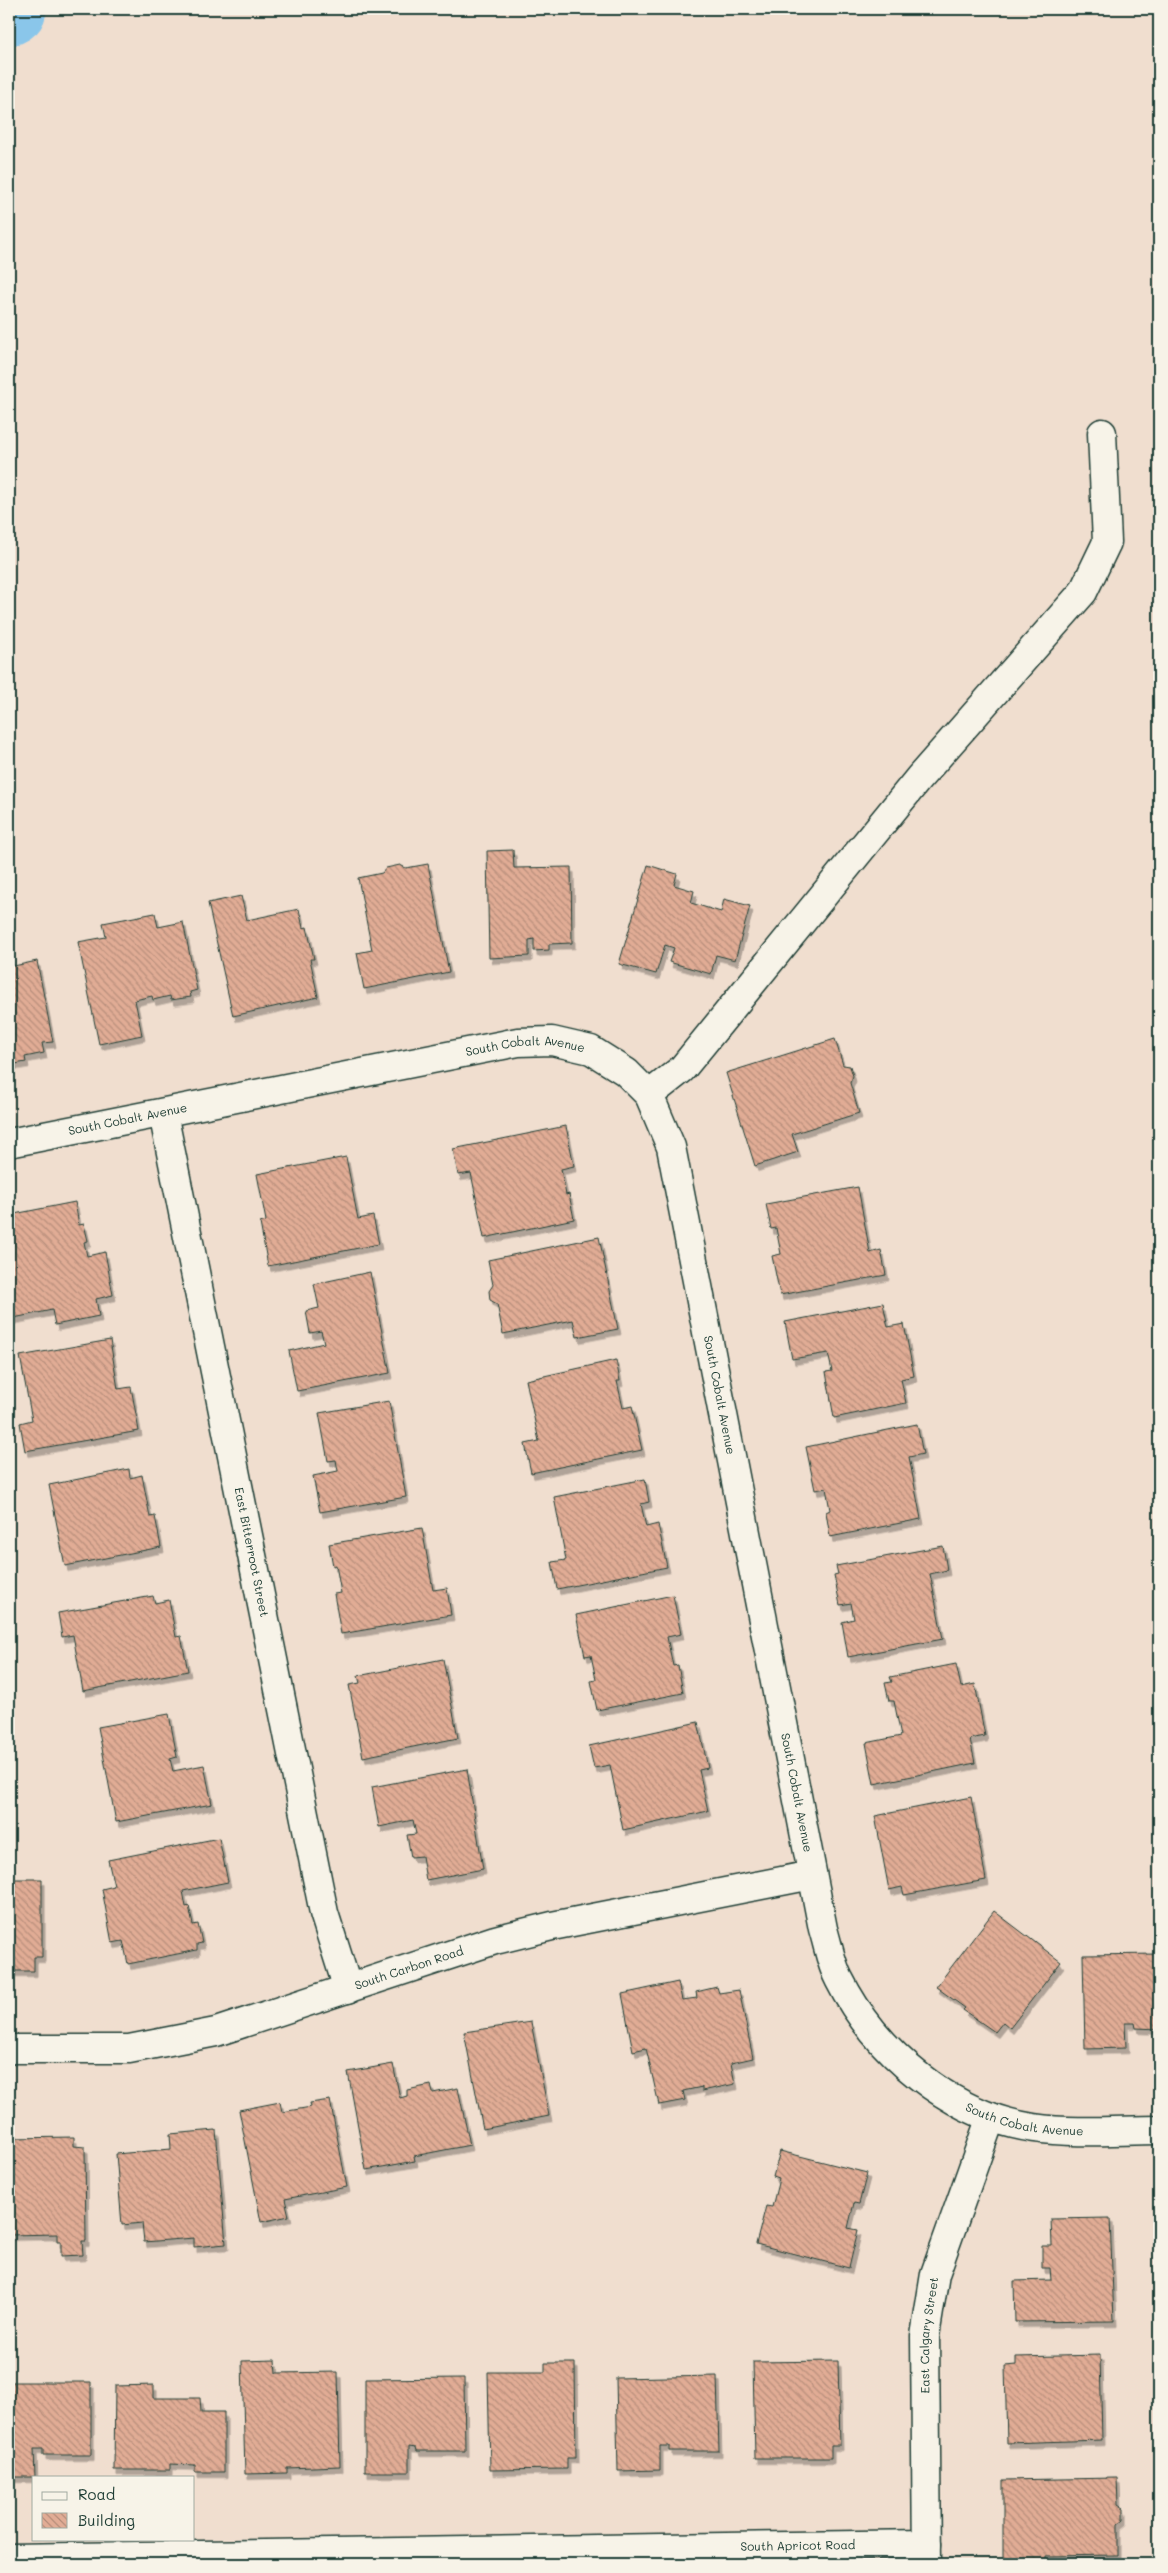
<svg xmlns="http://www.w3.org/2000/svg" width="1168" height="2573" font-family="Mali,sans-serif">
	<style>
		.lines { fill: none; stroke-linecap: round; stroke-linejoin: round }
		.river { stroke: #8ac6ea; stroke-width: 69 }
		.building { fill: url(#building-back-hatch); stroke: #1f3d34; filter: url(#shadow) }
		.minor-casing { stroke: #1f3d34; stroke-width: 31 }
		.minor { stroke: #f7f3e8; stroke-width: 28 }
		.labels { text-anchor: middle; stroke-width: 4; stroke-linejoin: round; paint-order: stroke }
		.street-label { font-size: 12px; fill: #1f3d34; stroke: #f7f3e8 }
	</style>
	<defs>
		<pattern id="building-back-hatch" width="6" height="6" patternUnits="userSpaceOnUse" patternTransform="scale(1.25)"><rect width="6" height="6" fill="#e1ac95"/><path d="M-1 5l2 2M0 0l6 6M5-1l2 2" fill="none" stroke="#b68d7a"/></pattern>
		<filter id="shadow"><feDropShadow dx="3" dy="5.5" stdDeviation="0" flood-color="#0004"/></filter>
	</defs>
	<rect width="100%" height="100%" fill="#f0decf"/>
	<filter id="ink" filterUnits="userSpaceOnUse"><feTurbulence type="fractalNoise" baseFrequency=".02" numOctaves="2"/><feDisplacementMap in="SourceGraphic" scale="10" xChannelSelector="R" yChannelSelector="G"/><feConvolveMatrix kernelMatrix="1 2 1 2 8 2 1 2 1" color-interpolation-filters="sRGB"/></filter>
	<g filter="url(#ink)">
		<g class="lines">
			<!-- river -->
			<path class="river" d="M9,11L12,9"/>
		</g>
		<!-- building -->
		<path class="building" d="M513,850L514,868L571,867L572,943L549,944V950L534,951V939L529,940V956L489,958L487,851Z
			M428,864L449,972L364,989L357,953L372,950L358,878L382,873L386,868L400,865L406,868Z
			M648,865L677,874L674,885L694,891L691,903L721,912L724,899L750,906L735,960L716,955L711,974L669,962L674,948L665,945L656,974L619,964Z
			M241,896L247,920L299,909L303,928L307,927L314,959H310L318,997L233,1016L208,903Z
			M155,913L158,927L183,922L197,990L190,992L191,997L171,1000L170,996L153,1000L152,996L135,1000L142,1035L99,1044L78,942L106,937L103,923Z
			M37,961L53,1042L42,1043L44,1053L25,1057L26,1062L9,1065V967Z
			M835,1039L843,1065L850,1066L853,1076L850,1083L859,1113L792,1134L798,1152L755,1166L726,1073Z
			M566,1126L574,1166L561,1169L566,1195L569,1194L574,1219L484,1238L471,1173L458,1175L453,1149Z
			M346,1157L358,1219L373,1216L379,1244L268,1266L260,1223L266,1221L257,1174Z
			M858,1187L870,1253L881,1250L886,1275L780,1295L772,1256L781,1254L776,1228L771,1229L766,1204Z
			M75,1202L79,1225L84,1224L88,1241L84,1242L87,1256L105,1252L113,1295L96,1299L99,1316L55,1325L52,1310L9,1319V1215Z
			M599,1237L618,1329L577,1337L573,1320L503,1334L497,1304L490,1300L489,1291L493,1285L488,1260Z
			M370,1272L390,1373L297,1391L289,1351L324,1343L321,1331L310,1333L306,1311L319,1308L314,1284Z
			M883,1303L888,1327L904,1324L914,1376L901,1379L906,1403L834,1418L826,1372L832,1371L828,1353L792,1359L785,1322Z
			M110,1340L118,1389L131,1387L139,1431L25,1451L20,1423L32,1420L20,1356Z
			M616,1360L620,1381H617L623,1408L632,1406L642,1450L531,1473L525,1444L539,1441L526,1380Z
			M389,1401L406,1497L320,1512L313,1476L338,1471L336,1460L328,1461L319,1413Z
			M917,1424L923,1454L909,1457L921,1519L830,1537L826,1512L830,1510L826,1488L815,1490L806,1447Z
			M129,1469L130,1478L142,1475L150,1517L155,1516L161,1547L65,1566L49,1485Z
			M645,1479L649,1502L641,1504L646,1527L658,1524L667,1567L557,1589L552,1562L566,1560L554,1497Z
			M422,1528L433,1590L447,1588L451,1615L341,1634L334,1594L341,1593L336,1565L333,1566L329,1544Z
			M943,1546L947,1570L930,1574L943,1639L848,1657L842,1622L854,1619L851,1603L840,1605L834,1575L838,1574L836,1566Z
			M673,1595L681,1634L667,1637L673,1666L678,1665L683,1693L597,1710L591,1681L596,1680L591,1655L585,1656L576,1615Z
			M153,1596L155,1603L169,1600L176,1637L181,1636L188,1671L83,1691L73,1635L62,1637L58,1613Z
			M443,1659L458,1738L363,1757L349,1685L360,1683L358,1676Z
			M956,1664L961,1687L975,1684L985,1736L970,1739L975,1763L874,1784L866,1743L901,1736L894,1701H889L885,1683L892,1682L890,1677Z
			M169,1714L177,1757L170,1759L173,1771L204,1765L212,1804L116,1822L98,1727Z
			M698,1722L708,1768L699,1770L708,1811L623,1830L610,1765L594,1768L589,1746Z
			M467,1769L483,1869L426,1880L422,1856L411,1857L407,1835L416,1834L413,1820L379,1827L372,1787Z
			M971,1797L986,1880L904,1895L902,1887L889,1890L875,1816Z
			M219,1838L228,1882L183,1891L186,1907L189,1906L193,1925L198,1924L202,1943L197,1944V1950L128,1964L123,1941L112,1943L102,1889L114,1886L108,1860Z
			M9,1879H42V1957H34V1971H9Z
			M994,1911L1061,1962L1010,2028L1003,2022L995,2032L963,2010L965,2008L936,1987Z
			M1159,1954V2029L1136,2028L1135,2023H1125L1126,2048L1085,2049L1083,1955Z
			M678,1982L682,2000L697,1998L696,1992L717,1987L719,1993L739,1990L753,2058L731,2063L735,2084L702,2091V2087L683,2091L685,2100L659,2105L646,2048L633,2051L622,1994Z
			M531,2022L549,2116L483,2129L464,2032Z
			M393,2064L400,2098L407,2096V2090L431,2085L433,2093L458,2088L470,2145L414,2156L415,2161L366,2170L348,2072Z
			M330,2100L347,2187L285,2199L289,2216L261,2222L239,2110L280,2102L282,2112L311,2107L310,2103Z
			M216,2130L226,2244L194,2247V2238L144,2242L142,2223L122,2225L116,2154L171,2149L170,2134Z
			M74,2137V2146L85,2147L86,2241H82L83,2255L61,2256V2242H57V2234L9,2235V2138Z
			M780,2151L867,2173L859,2204L854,2203L848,2228L858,2230L849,2268L756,2244L766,2206L772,2207L779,2179L773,2177Z
			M1110,2218L1114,2321L1015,2322L1014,2281L1051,2280L1050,2268H1042V2246H1052L1051,2219Z
			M1100,2355L1102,2440L1007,2443L1005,2366L1016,2365V2357Z
			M275,2360L276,2373L338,2372L340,2466L287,2468V2473L245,2474L242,2361Z
			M838,2361L840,2445H831V2458H755L753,2362Z
			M545,2363H575L576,2458H567V2469L490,2470L488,2372H545Z
			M717,2376L719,2451H669V2446H660V2470L618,2471L616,2378Z
			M464,2378L465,2451H417L416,2447L409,2446V2472H365V2379Z
			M9,2382H91V2455H43V2449H34L35,2477H9Z
			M154,2385V2398H200L201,2412H224V2472H195V2465L170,2464V2470H114L115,2386Z
			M1117,2478L1118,2504L1124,2508V2519L1118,2524V2555L1046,2556V2564H1003V2480Z"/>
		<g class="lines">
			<defs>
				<g id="minor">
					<path d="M649,1095L682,1069L919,778L1083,592L1107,542L1102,433"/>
					<path id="s1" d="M163,1113L324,1913L348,1989"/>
					<path id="s2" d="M9,1143L518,1042L552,1041L591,1050L626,1072L649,1095L671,1147L823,1929C828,1945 831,1964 839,1979C876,2053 952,2116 1034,2128C1075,2134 1118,2130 1159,2130"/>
					<path id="s3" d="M9,2049H129L216,2032L495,1940L552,1926L812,1875"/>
					<path id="s4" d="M9,2558L927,2544"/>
					<path id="s5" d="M927,2564L925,2336L935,2274L991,2117"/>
				</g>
			</defs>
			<!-- minor casing -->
			<use href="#minor" class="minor-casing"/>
			<!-- minor -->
			<use href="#minor" class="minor"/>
		</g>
	</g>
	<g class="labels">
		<!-- street labels -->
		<g class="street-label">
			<text dy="4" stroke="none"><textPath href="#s2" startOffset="526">South Cobalt Avenue</textPath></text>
			<text dy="4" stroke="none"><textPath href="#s2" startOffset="121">South Cobalt Avenue</textPath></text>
			<text dy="4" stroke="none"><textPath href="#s2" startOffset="976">South Cobalt Avenue</textPath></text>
			<text dy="4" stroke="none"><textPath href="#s1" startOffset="448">East Bitterroot Street</textPath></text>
			<text dy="4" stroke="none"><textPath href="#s2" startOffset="1381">South Cobalt Avenue</textPath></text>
			<text dy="4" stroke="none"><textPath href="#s3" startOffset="412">South Carbon Road</textPath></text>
			<text dy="4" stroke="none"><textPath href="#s2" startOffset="1816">South Cobalt Avenue</textPath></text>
			<text dy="4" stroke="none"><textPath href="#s5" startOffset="229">East Calgary Street</textPath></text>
			<text dy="4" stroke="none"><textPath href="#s4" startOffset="789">South Apricot Road</textPath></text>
		</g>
	</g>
	<!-- margin -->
	<rect width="1168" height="2573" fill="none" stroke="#f7f3e8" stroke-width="30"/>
	<rect x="15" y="15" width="1138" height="2543" fill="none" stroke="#1f3d34" stroke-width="2" filter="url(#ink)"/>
	<!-- legend -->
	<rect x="32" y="2476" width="162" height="65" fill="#f7f3e8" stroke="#a1aaa0"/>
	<rect x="42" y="2492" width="25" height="8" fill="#f7f3e8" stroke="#a1aaa0"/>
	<text x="78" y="2500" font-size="15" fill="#1f3d34">Road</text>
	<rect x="42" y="2513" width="25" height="15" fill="url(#building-back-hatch)" stroke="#a1aaa0"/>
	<text x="78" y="2526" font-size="15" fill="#1f3d34">Building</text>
</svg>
